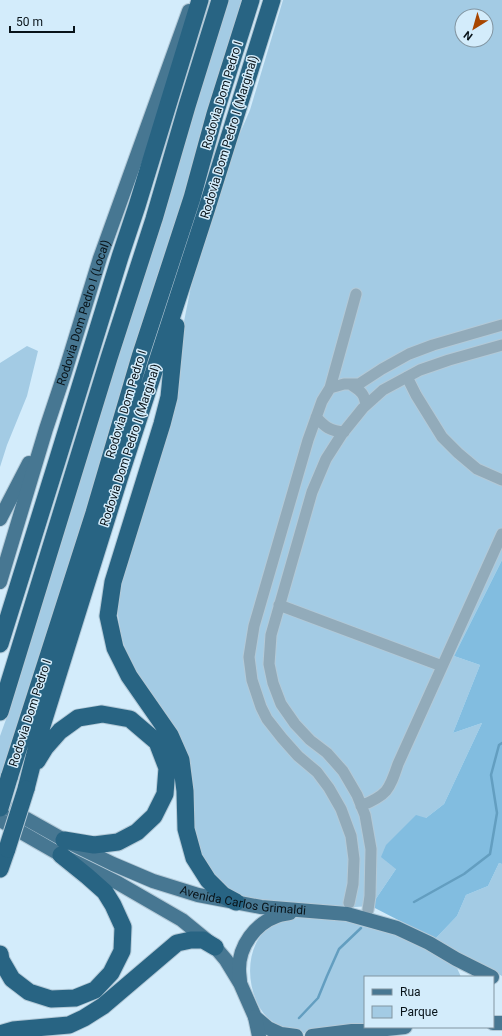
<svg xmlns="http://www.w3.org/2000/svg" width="502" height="1036" font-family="Roboto,sans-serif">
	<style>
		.green { fill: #a3cbe4; fill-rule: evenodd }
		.forest { fill: #82bde0 }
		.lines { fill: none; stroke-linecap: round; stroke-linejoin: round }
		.stream { stroke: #639ec0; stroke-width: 2.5 }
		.minor-casing { stroke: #b3c9d7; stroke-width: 13 }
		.major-casing { stroke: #b3c9d7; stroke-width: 16 }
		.highway-casing { stroke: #b3c9d7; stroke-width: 19 }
		.minor { stroke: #92abba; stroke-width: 11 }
		.major { stroke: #477792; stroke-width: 14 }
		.highway { stroke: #286483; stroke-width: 17 }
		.highway-bridge-casing { stroke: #b3c9d7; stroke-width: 19; stroke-linecap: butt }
		.highway-bridge { stroke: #286483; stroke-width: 17 }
		.labels { text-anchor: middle; stroke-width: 3; stroke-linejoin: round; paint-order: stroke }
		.street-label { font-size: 12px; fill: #081319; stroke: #d3ecfb }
	</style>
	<rect width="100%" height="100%" fill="#d3ecfb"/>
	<!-- green -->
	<path class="green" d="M228,0H243L189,180L152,291L82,525L9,756L0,777V736L13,700L26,655L66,528L90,444Z
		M283,0H502V560L454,656L480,665L453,733L482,723L444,804L426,818L396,869L371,906L306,910L223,895L202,866L193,829V796L133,671L121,636L113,582L169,397L206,211L250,110ZM462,16H486V40H462Z
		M27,346L38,351L27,396L7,445L0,467V363Z
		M499,863L502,864V976L435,939L457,916L466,895L488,886Z
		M296,916L339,918L387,929L453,963L457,968L461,977H365V1025L303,1033C291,1031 279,1027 269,1019C246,998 242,949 268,928C275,922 287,919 296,916Z"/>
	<!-- forest -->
	<path class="forest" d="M502,560V864L499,863L488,886L466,895L457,916L435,939L371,906L396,869L381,857L386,845L416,815L426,818L444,804L482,723L453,733L480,665L454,656Z"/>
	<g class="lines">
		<!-- stream -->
		<path class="stream" d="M414,902L464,874L490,854L497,813L491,775L499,745L502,743
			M299,1018L318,998L327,976L339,949L361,928"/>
		<defs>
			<path id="minor" d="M407,377L416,395L442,437L458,453L477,469L502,480
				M350,384C360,391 364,392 366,405
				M330,388L356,294
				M316,417C325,427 330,431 344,432
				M279,605L442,666
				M361,806C387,795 389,791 398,764L502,534
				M349,903L353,884L354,859L351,836L341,809L329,788L317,772L298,756L282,738L267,719L261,707L252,680L249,657L254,626L308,440L322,401L330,388L344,384H359L382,369L409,354L433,345L502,325
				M368,910L370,896L371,849L365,815L357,795L343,771L327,753L310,740L295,724L281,704L273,683L269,664L271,635L312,492L326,459L342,434L363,408L383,390L420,370L449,360L502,345"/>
			<g id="major">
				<path d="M0,519L29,463"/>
				<path id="s1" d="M0,582L46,429L65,372L100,258L189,11"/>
				<path id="s2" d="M0,804L64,840L113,864L153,881L198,895L261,907L347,914L397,928L429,943L456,959L492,977"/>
				<path d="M0,820L61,855L118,883L182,920L215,947L226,960L240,983L255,1017L268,1028L281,1034L296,1036"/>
				<path d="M240,982C240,978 239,974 239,969C239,946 255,924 277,916C281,914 286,914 290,913"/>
				<path d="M255,1017L259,1036"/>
				<path d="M493,1023H502"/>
				<path d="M312,1036L352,1031H369L405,1027"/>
			</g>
			<path id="highway" d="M176,326L169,397L162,424L113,582L108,616L115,648L129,676L170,735L181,760L185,791L186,829L194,858L208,880L223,895L236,902
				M0,644L58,458L120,257L137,206L200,0
				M0,712L109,358L154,219L187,106L220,0
				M37,761L45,748L60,731L78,718L102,714L130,719L157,742L167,768L165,794L154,816L137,832L118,842L94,845L64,840
				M9,778L94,513L140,357L192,198L215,114L251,0
				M26,789L42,726L121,473L206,211L272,0
				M0,869L7,849
				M0,954L1,960L12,979L29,992L51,999L75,998L95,990L111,973L122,951L123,927L113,905L105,892L87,876L61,855
				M0,1034L13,1030L69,1025L84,1018L103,1006L177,943L191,940H203L215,947"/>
		</defs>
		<!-- minor casing -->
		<use href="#minor" class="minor-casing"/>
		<!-- major casing -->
		<use href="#major" class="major-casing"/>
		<!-- highway casing -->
		<use href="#highway" class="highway-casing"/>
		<!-- minor -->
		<use href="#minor" class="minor"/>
		<!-- major -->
		<use href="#major" class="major"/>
		<!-- highway -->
		<use href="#highway" class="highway"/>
		<defs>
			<path id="highway-bridge" d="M0,808L9,778
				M7,849L26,789"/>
		</defs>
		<!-- highway-bridge casing -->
		<use href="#highway-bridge" class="highway-bridge-casing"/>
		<!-- highway-bridge -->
		<use href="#highway-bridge" class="highway-bridge"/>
	</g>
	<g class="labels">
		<!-- street labels -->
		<g class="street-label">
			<text transform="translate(222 95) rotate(-73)" y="4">Rodovia Dom Pedro I</text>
			<text transform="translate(229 137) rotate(-73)" y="4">Rodovia Dom Pedro I (Marginal)</text>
			<text dy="4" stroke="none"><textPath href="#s1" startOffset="282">Rodovia Dom Pedro I (Local)</textPath></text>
			<text transform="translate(126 404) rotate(-73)" y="4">Rodovia Dom Pedro I</text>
			<text transform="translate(130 445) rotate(-72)" y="4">Rodovia Dom Pedro I (Marginal)</text>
			<text transform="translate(30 713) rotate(-72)" y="4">Rodovia Dom Pedro I</text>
			<text dy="4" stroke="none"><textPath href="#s2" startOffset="264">Avenida Carlos Grimaldi</textPath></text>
		</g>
	</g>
	<!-- legend -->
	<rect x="364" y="976" width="130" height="52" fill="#d3ecfb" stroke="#8295a1"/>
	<rect x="372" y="989" width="20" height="6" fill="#477792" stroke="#8295a1"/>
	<text x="400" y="996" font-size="12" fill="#081319">Rua</text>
	<rect x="372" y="1006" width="20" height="12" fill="#a3cbe4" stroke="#8295a1"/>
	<text x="400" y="1016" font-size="12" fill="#081319">Parque</text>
	<!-- north arrow -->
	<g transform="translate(474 28) rotate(217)"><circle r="19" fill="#d3ecfb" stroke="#8295a1"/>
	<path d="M0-3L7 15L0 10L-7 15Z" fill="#a74600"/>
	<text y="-6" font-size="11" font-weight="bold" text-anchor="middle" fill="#081319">N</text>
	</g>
	<!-- scale -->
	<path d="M10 26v6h64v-6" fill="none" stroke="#081319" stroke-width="2"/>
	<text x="16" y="26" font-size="12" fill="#081319" stroke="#d3ecfb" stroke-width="3" paint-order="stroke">50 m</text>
</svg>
